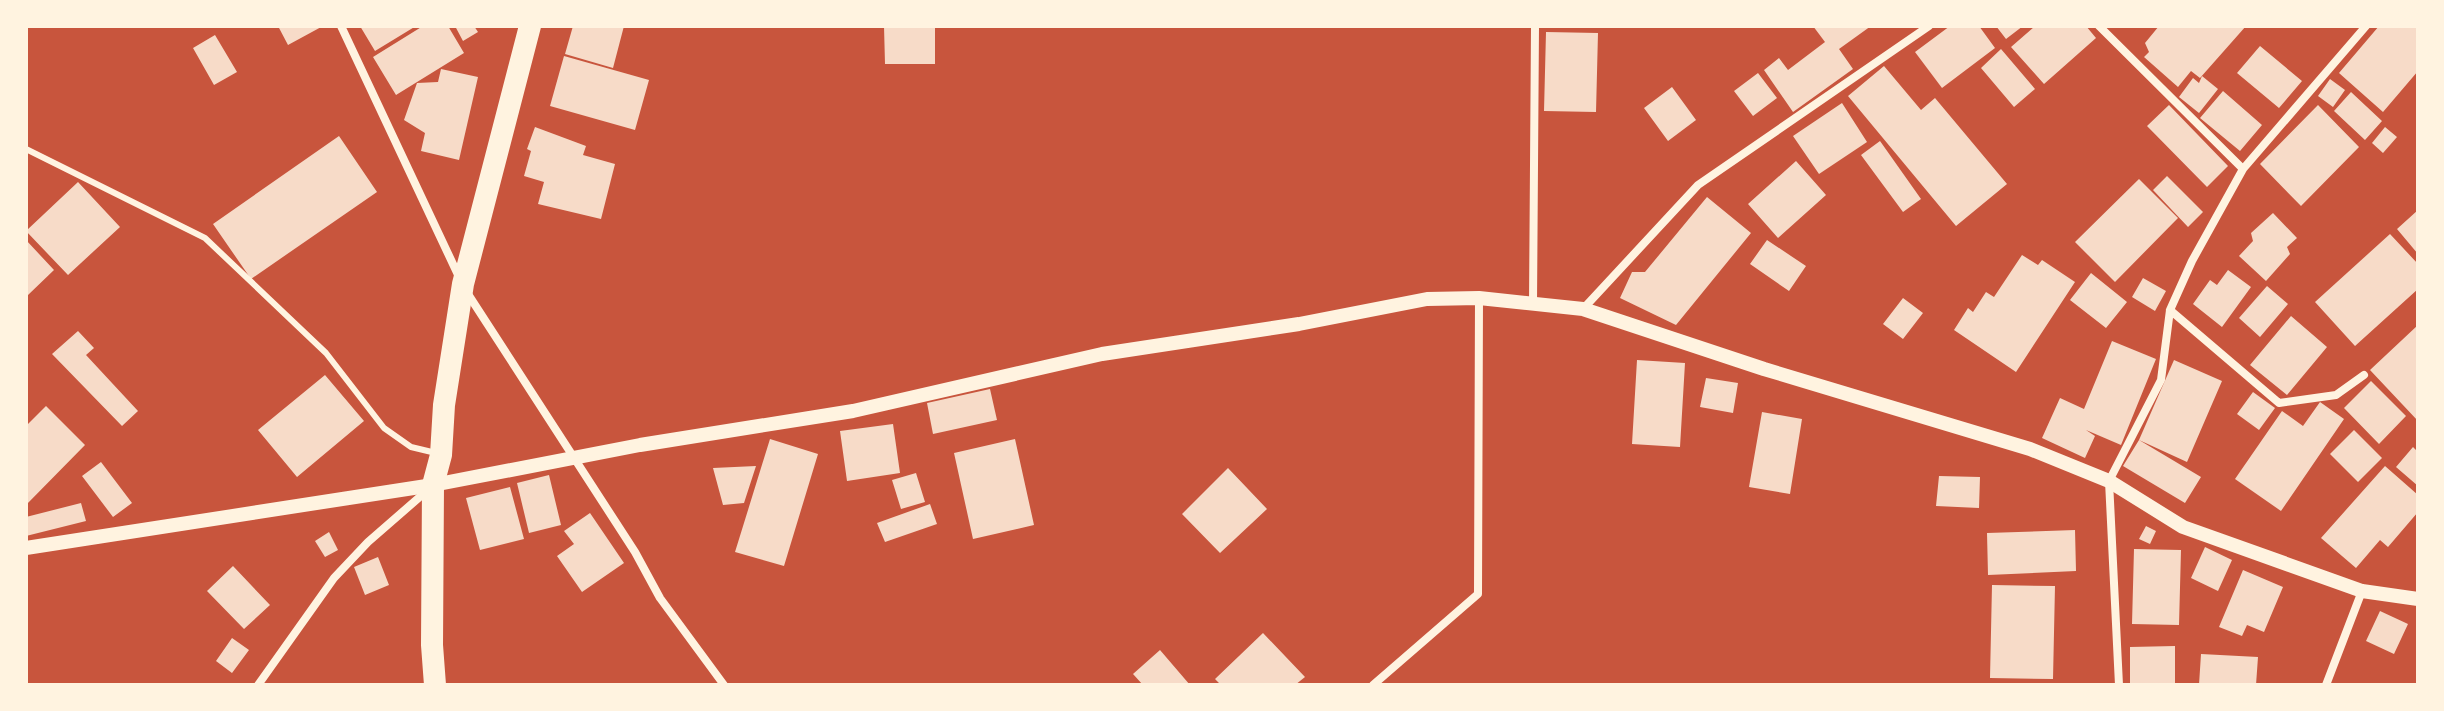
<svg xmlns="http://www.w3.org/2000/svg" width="2444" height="711" font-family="'Times New Roman',serif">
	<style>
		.building { fill: #f7dbc8 }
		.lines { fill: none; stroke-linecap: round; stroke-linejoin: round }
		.service { stroke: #fff3e0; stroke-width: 6 }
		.minor { stroke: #fff3e0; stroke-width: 8 }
		.tertiary { stroke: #fff3e0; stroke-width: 14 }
		.trunk { stroke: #fff3e0; stroke-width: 22 }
	</style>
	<rect width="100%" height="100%" fill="#c8553d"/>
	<!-- building -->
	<path class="building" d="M278,26H323L288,45Z
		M360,26H416L375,51Z
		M423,26H448L464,53L396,95L373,57Z
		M455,26H474L478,32L463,41Z
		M573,26H624L613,68L565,54Z
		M884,26H935V64H885Z
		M1813,26H1871L1839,49L1853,69L1793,112L1764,70L1779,58L1788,70L1825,42Z
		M1950,26H1979L1995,48L1942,88L1915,52Z
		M1996,26H2023L2006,39Z
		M2035,26H2086L2096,38L2044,84L2011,47Z
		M2159,26H2246L2200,78L2191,71L2178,87L2144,57L2149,52L2145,43Z
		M2379,26H2418V71L2383,112L2339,73Z
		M1546,32L1598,33L1596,112L1544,111Z
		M215,35L237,72L214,85L193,48Z
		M2260,46L2302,81L2279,108L2237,73Z
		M2001,49L2035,89L2014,107L1981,68Z
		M564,56L649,80L635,130L550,106Z
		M1884,66L1921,110L1935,98L2007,184L1956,226L1848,96Z
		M441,69L478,77L459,160L421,151L425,133L404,120L417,83L438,82Z
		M1758,73L1777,98L1753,116L1734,91Z
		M2202,76L2218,89L2199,113L2179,97L2193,78L2199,83Z
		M2330,79L2345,90L2333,107L2318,96Z
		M1672,87L1696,120L1668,141L1644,108Z
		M2223,91L2262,125L2240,151L2200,118Z
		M2351,92L2382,121L2365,140L2334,111Z
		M1842,103L1867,142L1819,174L1793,136Z
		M2169,105L2228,166L2207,187L2147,126Z
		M2318,105L2359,147L2301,206L2260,164Z
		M535,127L586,146L583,155L615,164L601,219L538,204L544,182L524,176L531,151L527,149Z
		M2385,127L2397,137L2383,153L2372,143Z
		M339,136L377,192L251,279L213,224Z
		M1880,141L1921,199L1903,212L1861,155Z
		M1796,161L1826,195L1778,238L1748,204Z
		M2167,176L2203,212L2188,227L2153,190Z
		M2139,179L2178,218L2115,282L2075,242Z
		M78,182L120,227L68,275L26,231Z
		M1707,197L1751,233L1676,325L1620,298L1632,272H1645Z
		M2418,210V254L2397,229Z
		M2273,213L2297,238L2287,247L2290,254L2266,281L2239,256L2253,241L2251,233Z
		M2390,234L2418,264V289L2355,346L2315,302Z
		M26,240L54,270L28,295L26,293Z
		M1767,240L1806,266L1789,291L1750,264Z
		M2022,255L2038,265L2042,260L2075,282L2016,372L1954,330L1968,308L1973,312L1986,292L1994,297Z
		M2228,270L2251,287L2222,327L2193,304L2210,280L2217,285Z
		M2091,273L2127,302L2106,328L2070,300Z
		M2143,278L2166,291L2155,311L2132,297Z
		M2267,286L2288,304L2260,337L2239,318Z
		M1903,298L1923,313L1903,339L1883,324Z
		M2291,316L2327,347L2287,395L2250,365Z
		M2418,325V421L2370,370Z
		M78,331L94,348L86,355L138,411L122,426L52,354Z
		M2112,341L2156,359L2121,445L2086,430L2095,436L2085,458L2042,438L2060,398L2084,409Z
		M1637,360L1685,363L1680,447L1632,444Z
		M2174,360L2222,381L2187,462L2139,440Z
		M325,375L364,421L297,477L258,430Z
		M1706,378L1738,383L1733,413L1700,407Z
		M2371,381L2406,416L2379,444L2344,408Z
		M990,389L997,420L933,434L927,403Z
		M2253,392L2275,408L2259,430L2237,414Z
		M2320,402L2344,419L2281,511L2235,479L2282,411L2303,426Z
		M46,406L85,445L26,505V426Z
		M1762,412L1802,419L1790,494L1749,487Z
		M893,424L900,473L847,481L840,431Z
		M2354,430L2382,458L2358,482L2330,454Z
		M770,439L818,454L784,566L735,552Z
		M1015,439L1034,525L973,539L954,453Z
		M2139,440L2201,477L2185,503L2123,466Z
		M2413,447L2418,452V486L2396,467Z
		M101,462L132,503L113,517L82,476Z
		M756,466L744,503L723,505L713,468Z
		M2385,466L2418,495V512L2388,547L2380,540L2356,568L2321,538Z
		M1228,468L1267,509L1220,553L1182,514Z
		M916,473L925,502L901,509L892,480Z
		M549,475L561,525L529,533L517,483Z
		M1939,476L1980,477L1979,508L1936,506Z
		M510,487L524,539L480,550L466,498Z
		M81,503L86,521L26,536V517Z
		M930,504L937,524L885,542L877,523Z
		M590,513L624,563L582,592L557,556L574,544L564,531Z
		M2146,526L2156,531L2150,544L2139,539Z
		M2075,530L2076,571L1988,575L1987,533Z
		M329,532L338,550L325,557L315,541Z
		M2205,547L2232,560L2218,591L2191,578Z
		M2134,549L2181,550L2179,625L2132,624Z
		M378,557L389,585L365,595L354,567Z
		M233,566L270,605L244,629L207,591Z
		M2243,570L2283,587L2264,632L2247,625L2242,636L2219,627Z
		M1992,585L2055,586L2053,679L1990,678Z
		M2380,611L2408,624L2394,654L2366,641Z
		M1263,633L1305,677L1295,685H1221L1215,679Z
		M232,638L249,650L232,673L216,661Z
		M2175,646V685H2130V647Z
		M1160,650L1190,685H1143L1133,674Z
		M2201,654L2258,657L2256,685H2199Z"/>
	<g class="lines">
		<!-- service -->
		<path class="service" d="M26,149L205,238L326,353L384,428L411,447L436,453"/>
		<!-- minor -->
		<path class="minor" d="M341,26L460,279
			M2099,26L2243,169
			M466,291L635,552L660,598L724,685
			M1533,304L1535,26
			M1583,309L1698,185L1929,26
			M2170,310L2279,403L2336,395L2364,375
			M258,685L334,578L368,542L430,488
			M1373,685L1478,594L1479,298
			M2119,685L2109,481L2161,380L2170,310L2192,261L2243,169L2366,26
			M2326,685L2362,591"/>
		<!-- tertiary -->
		<path class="tertiary" d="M26,548L433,485L640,445L853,411L1102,354L1299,324L1427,299L1479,298L1583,309L1764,369L2030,449L2109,481L2183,527L2362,591L2418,599"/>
		<!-- trunk -->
		<path class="trunk" d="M435,685L432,645L433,485L441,455L444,405L463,284L530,26"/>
	</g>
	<!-- border -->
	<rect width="2444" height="711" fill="none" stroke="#fff3e0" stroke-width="56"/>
</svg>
